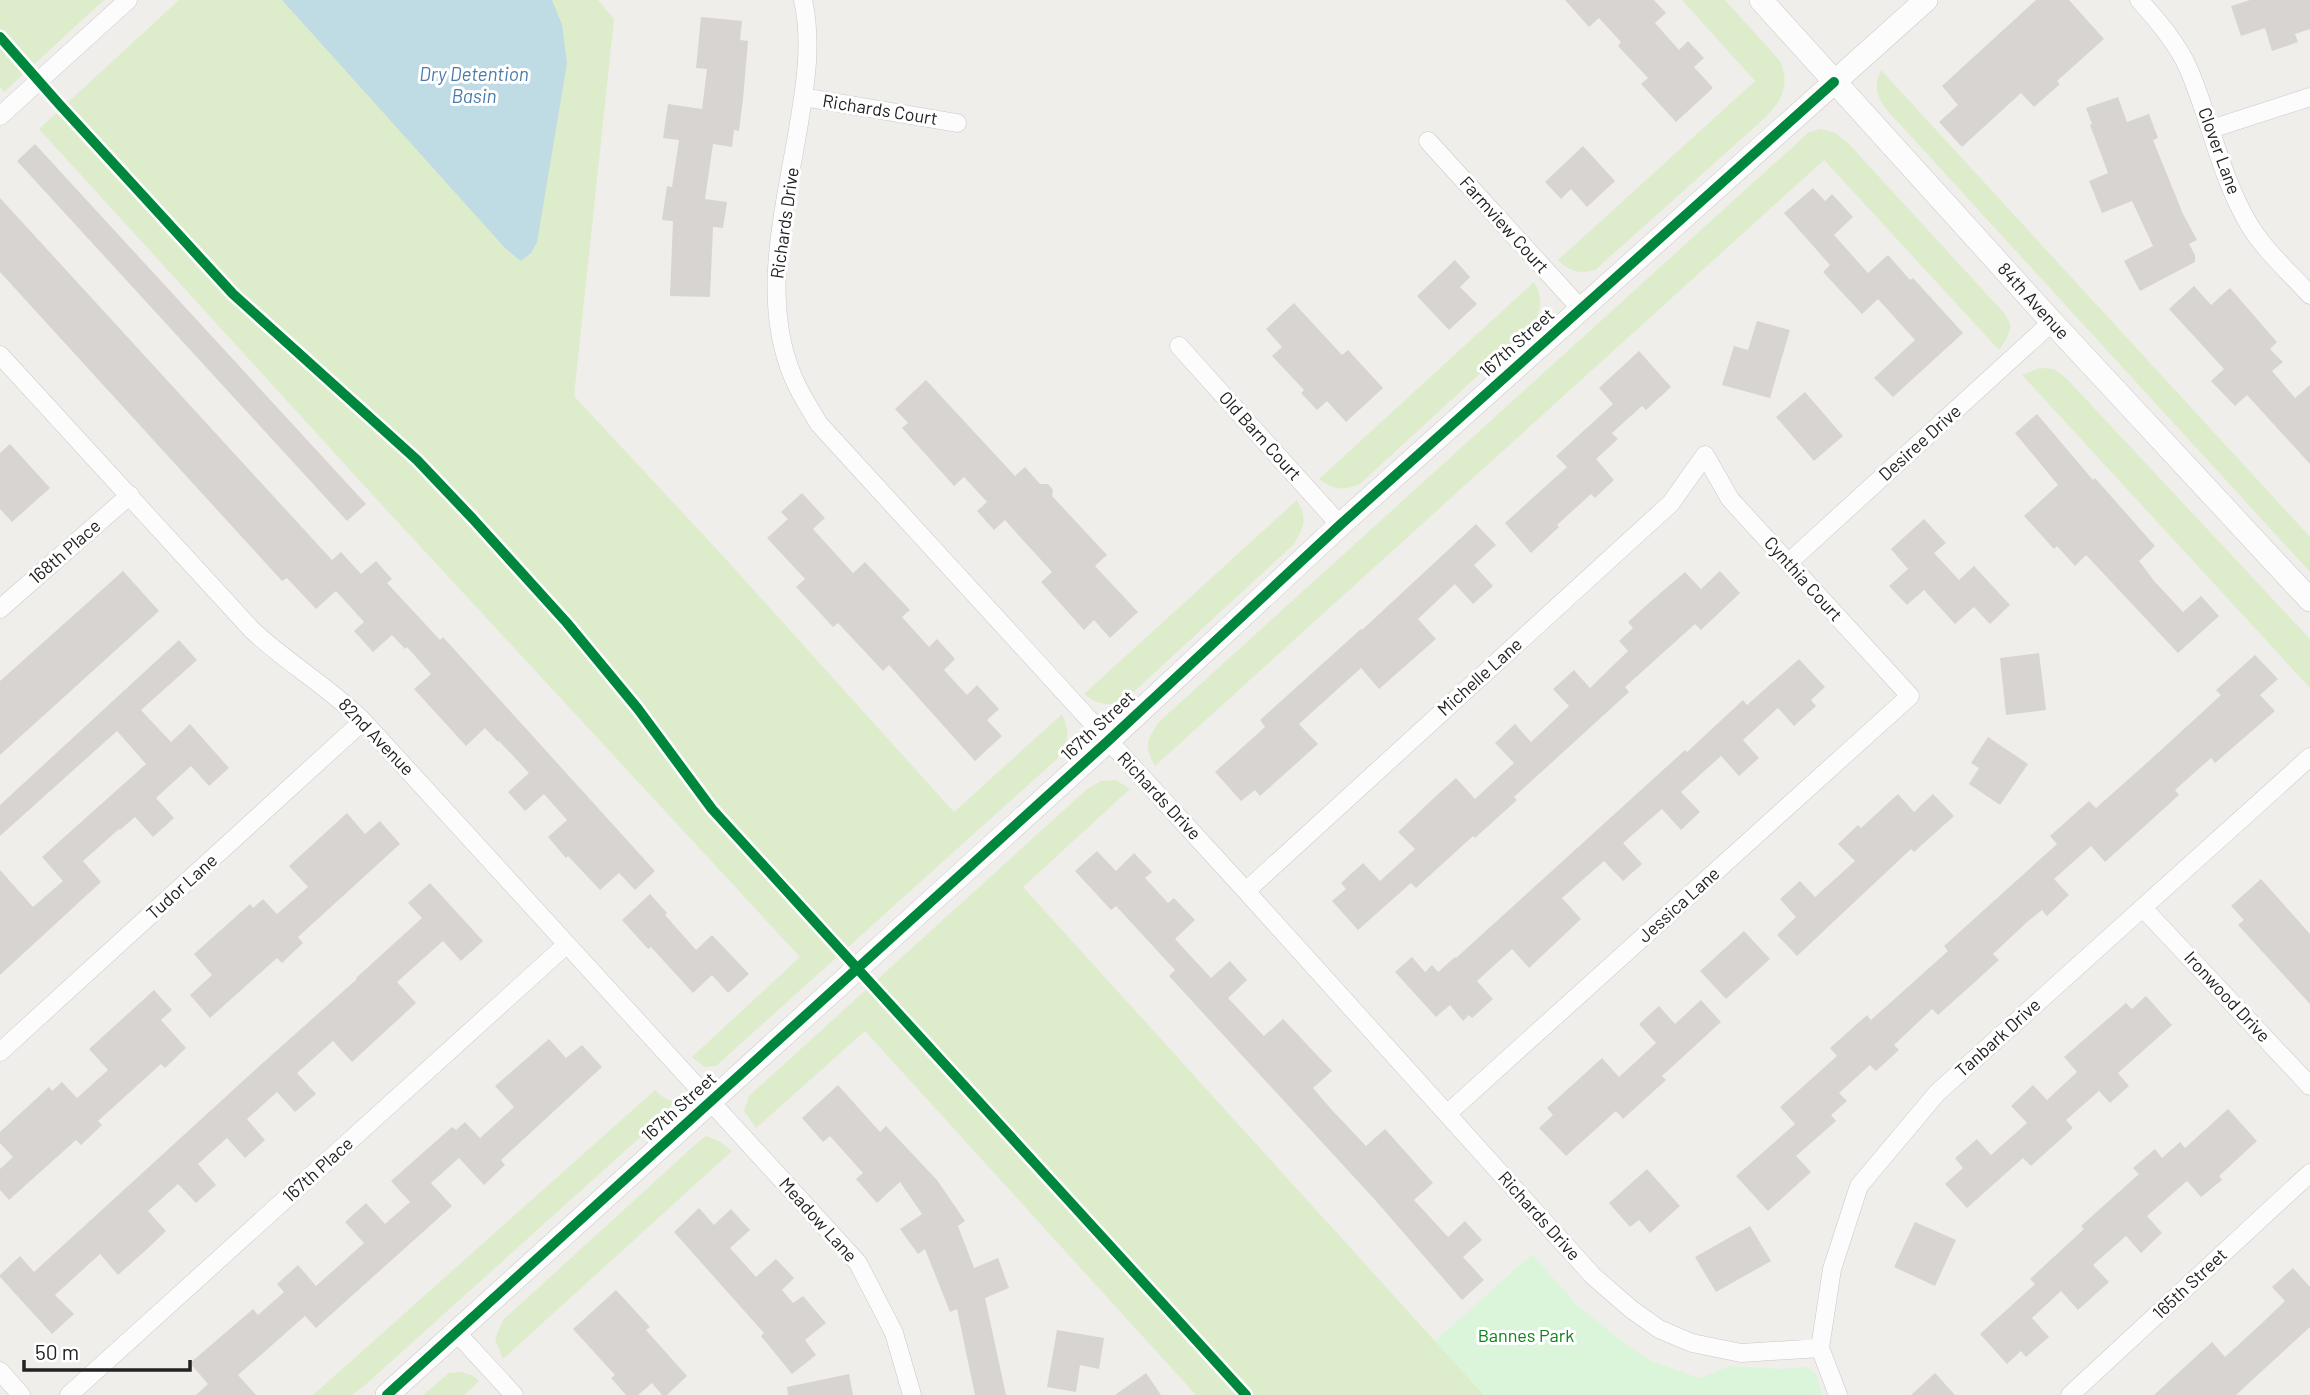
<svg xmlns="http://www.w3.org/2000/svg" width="2310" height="1395" font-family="Barlow,sans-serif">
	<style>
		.grass { fill: #ddeccb }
		.park { fill: #daf5da }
		.water { fill: #bfdbe3 }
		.building { fill: #d7d4d2 }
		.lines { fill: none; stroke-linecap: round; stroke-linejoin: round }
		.minor-casing { stroke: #c9c8c7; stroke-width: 19 }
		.tertiary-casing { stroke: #c9c8c7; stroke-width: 24 }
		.minor { stroke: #fdfcfc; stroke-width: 18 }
		.tertiary { stroke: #fdfcfc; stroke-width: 23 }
		.cycleway-casing { stroke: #fff; stroke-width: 15 }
		.cycleway { stroke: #00873e; stroke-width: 10 }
		.labels { text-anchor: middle; stroke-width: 6; stroke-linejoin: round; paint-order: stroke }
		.street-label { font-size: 18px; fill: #222; stroke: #fff }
		.park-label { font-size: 18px; fill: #0c8416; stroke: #fff }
		.water-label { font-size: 19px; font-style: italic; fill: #4a7aab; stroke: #fff }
	</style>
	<rect width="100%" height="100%" fill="#f0eeeb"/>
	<!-- grass -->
	<path class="grass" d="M0,0H104L4,92L0,87Z
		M179,0H598L614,19L574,396L723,556L954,812L1062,714C1071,735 1068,741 1057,759L716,1066L705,1067L692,1057L800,957L381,504L39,129Z
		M1682,0H1725L1780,61C1790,85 1783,99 1766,117L1595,270C1578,274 1571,272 1558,260L1755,81Z
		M1881,70L2310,537V572L1885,108C1876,94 1874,86 1881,70Z
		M1821,129L1835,133L1847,142L2005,314L2011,326L2007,338L1999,350L1824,160L1155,766C1143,745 1147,738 1161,720L1809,132Z
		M1534,282C1543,298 1542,307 1534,324L1360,484C1343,491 1334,490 1319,479Z
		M2040,368L2054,369L2067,379L2310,639V688L2022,375Z
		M1297,500C1307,519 1305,525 1294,544L1124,701C1106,706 1098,705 1084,694Z
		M1116,780L1130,789L1023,887L1484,1395H1196L865,1031L756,1128L744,1111L749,1096L1087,789L1101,781Z
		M655,1090L661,1096L673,1102L665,1115L364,1386L352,1395H313Z
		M706,1136L719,1141L732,1151L503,1359L495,1339L503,1320L697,1143Z
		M462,1372L473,1376L479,1381L464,1395H423L449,1373Z"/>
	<!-- park -->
	<path class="park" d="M1532,1254L1577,1305L1624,1343L1651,1361L1699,1378L1731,1366L1779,1369L1807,1367L1816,1374L1822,1395H1484L1435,1341Z"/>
	<!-- water -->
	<path class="water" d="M282,0H552L562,25L567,63L537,242L531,253L521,261L505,248Z"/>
	<!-- building -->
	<path class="building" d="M1565,0H1654L1666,13L1655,23L1679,50L1688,41L1704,58L1694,67L1713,88L1676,122L1641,84L1648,78L1618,46L1621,42L1599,18L1589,27Z
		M2036,0H2069L2104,39L2057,81L2060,84L2034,107L2021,93L1962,147L1939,122L1958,105L1942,86Z
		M2250,0H2310V29L2295,34L2298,42L2272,51L2265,28L2241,36L2231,6Z
		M701,17L742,21L740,40L748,41L743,99L739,131L734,130L732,147L713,144L705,199L727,202L723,228L713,227L710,297L670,296L673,221L662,220L667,186L672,187L679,140L663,138L668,104L702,109L707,69L696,68Z
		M2118,97L2127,122L2149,114L2158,138L2153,140L2183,214L2197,240L2189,244L2195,255V262L2140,291L2124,261L2153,246L2132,201L2102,213L2089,181L2108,173L2090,125L2092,124L2086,108Z
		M35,144L366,504L347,521L17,161Z
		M1583,146L1615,181L1587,207L1571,189L1561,199L1545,182Z
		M1813,188L1825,201L1832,194L1853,217L1834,235L1868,273L1888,255L1910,280L1913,278L1963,333L1893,397L1874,378L1915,340L1878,299L1862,314L1823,272L1830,265L1784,213Z
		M0,198L332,560L341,552L361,574L376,561L392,579L387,583L440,640L443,637L655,871L635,890L619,873L600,890L568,856L566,858L548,837L567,820L544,794L525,811L508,792L529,773L499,741L498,742L485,728L466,746L414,689L431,674L407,647L405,649L392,635L373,652L354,631L364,622L336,591L316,609L287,578L282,581L0,272Z
		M1455,260L1470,277L1460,287L1477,304L1449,330L1417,296Z
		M2194,286L2211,305L2230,288L2277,342L2270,349L2283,362L2272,371L2295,398L2310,385V464L2247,395L2235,406L2211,381L2224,369L2169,309Z
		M1294,303L1342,355L1348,350L1383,388L1346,422L1327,401L1317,410L1301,393L1304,390L1272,356L1282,347L1266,329Z
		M1757,321L1790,330L1770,398L1722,385L1734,346L1748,350Z
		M1639,351L1671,387L1646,410L1642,406L1612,433L1618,439L1596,459L1614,480L1595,498L1591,494L1557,525L1559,527L1531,553L1505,523L1567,467L1556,456L1613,404L1599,388Z
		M926,380L1015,476L1025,467L1040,484H1048L1053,490L1052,496L1107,555L1095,566L1138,612L1110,638L1094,620L1084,630L1041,582L1052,572L1021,538L1005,520L994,530L977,511L987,502L964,477L954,486L902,428L908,423L895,409Z
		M1805,392L1843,436L1814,461L1776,417Z
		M2037,414L2093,480L2095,478L2155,546L2139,561L2155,582L2183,612L2201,596L2219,616L2178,653L2086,555L2075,566L2057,546L2054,549L2024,516L2058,485L2015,433Z
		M10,444L50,488L12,522L0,509V453Z
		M802,493L825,518L813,529L853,573L865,562L910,610L902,617L929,647L937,639L955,659L944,670L967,695L977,685L999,709L987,720L1002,736L975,761L889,665L883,671L838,623L833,627L796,587L805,579L767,538L788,519L781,512Z
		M1924,519L1946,543L1934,553L1959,580L1974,566L2010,605L1990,624L1974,607L1955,624L1924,590L1907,605L1889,586L1908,569L1891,549Z
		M1476,524L1496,545L1474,565L1493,586L1473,604L1455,584L1418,619L1436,639L1379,689L1361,668L1299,724L1318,744L1260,796L1255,790L1241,801L1215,772L1265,727L1260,720L1361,629L1362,630Z
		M123,571L159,611L0,755V681Z
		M1720,571L1740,593L1701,630L1695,624L1625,687L1629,692L1514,797L1517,800L1475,838L1473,836L1416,888L1411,883L1358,930L1332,901L1346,889L1341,883L1363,863L1380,881L1415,849L1398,832L1436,796L1456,778L1475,799L1514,763L1495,743L1515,724L1531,742L1569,706L1553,689L1574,670L1590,688L1628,651L1619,641L1633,628L1628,622L1650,602L1685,572L1701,589Z
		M179,640L197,660L141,710L171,742L190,724L229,768L209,786L191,766L156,798L174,818L153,837L135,817L120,830L119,829L83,861L101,882L0,975V870L33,907L63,881L42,857L146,764L117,731L0,836V805Z
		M2039,653L2046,710L2006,715L2000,658Z
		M2255,655L2278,679L2260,695L2275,711L2215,763L2211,758L2175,790L2179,795L2105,862L2091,846L2054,879L2069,895L2047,916L2042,910L2027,922L1993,954L1999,960L1976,981L1938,1015L1932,1009L1894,1045L1899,1050L1876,1071L1870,1065L1839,1093L1847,1101L1831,1115L1836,1121L1796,1156L1811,1172L1768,1211L1736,1176L1795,1124L1780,1107L1837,1056L1830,1048L1867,1015L1871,1020L1948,951L1944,946L2057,844L2050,836L2089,801L2096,808L2149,761L2221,695L2216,690Z
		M1799,659L1825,687L1811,700L1816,706L1794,726L1778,708L1743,740L1759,758L1739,776L1721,756L1681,792L1700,812L1681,830L1662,809L1623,843L1642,864L1623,881L1604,861L1562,898L1581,919L1529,968L1512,949L1477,981L1493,999L1472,1018L1469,1015L1463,1021L1450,1005L1436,1017L1395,972L1412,957L1425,972L1432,965L1438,972L1455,957L1456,958L1685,750L1687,752L1743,700L1747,705Z
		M1988,737L2028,764L2000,805L1969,784L1979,768L1971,763Z
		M1898,794L1914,812L1933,794L1954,816L1914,852L1911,849L1797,956L1777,935L1796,917L1780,899L1800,881L1815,897L1855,861L1838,844L1858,825L1861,828Z
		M347,813L365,834L380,821L400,844L298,937L303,943L282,963L277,958L210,1018L190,995L212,975L194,954L250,904L253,908L263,899L277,914L308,887L289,866Z
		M1097,851L1116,871L1134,853L1152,872L1145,878L1168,903L1174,898L1195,920L1175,939L1211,978L1230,961L1247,980L1228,998L1264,1036L1283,1019L1332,1071L1313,1088L1331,1109L1366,1146L1385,1129L1402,1148L1433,1183L1414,1200L1448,1237L1465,1221L1482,1240L1463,1257L1484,1280L1462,1300L1376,1201L1169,976L1175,970L1116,906L1111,910L1075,871Z
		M2261,879L2310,934V1004L2238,925L2244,920L2231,906Z
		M430,883L483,941L461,961L443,941L397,982L416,1003L352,1062L333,1041L297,1073L316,1094L295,1112L277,1092L247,1119L265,1140L245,1158L227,1138L198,1164L216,1185L196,1203L178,1184L148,1211L166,1231L146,1250L118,1275L100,1254L55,1295L74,1314L52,1334L0,1277V1275L20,1256L34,1272L256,1069L357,979L356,978L422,918L408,903Z
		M650,894L667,913L665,915L696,950L712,935L749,974L728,993L712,975L693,993L651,947L648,949L622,920Z
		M1744,931L1770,959L1726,999L1700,971Z
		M154,990L172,1010L161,1020L186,1048L165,1068L161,1064L98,1121L102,1125L81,1145L76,1140L9,1200L0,1190V1169L13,1157L0,1143V1132L49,1087L52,1091L62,1082L77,1098L108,1070L89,1049Z
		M2146,996L2172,1025L2118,1073L2129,1086L2110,1103L2099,1091L2066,1120L2073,1128L2031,1166L2023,1158L1967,1208L1945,1184L1963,1168L1955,1158L1977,1139L1991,1155L2027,1123L2011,1106L2033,1085L2047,1100L2077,1072L2064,1057L2126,1003L2132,1009Z
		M1701,1000L1721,1022L1662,1076L1666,1080L1623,1119L1616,1111L1566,1156L1539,1128L1553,1115L1547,1108L1602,1058L1619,1077L1656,1043L1639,1024L1659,1006L1675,1024Z
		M549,1039L566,1058L582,1045L602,1067L501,1160L505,1165L484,1185L459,1158L431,1183L452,1206L316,1328L305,1316L238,1375L256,1395H196L208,1384L190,1363L253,1309L258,1315L284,1292L277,1284L298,1265L316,1286L364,1243L345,1222L366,1203L385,1224L410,1202L391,1181L452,1127L456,1130L465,1122L480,1138L514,1107L495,1086Z
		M838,1085L880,1132L886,1126L937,1180L965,1221L958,1226L974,1268L998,1258L1009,1288L985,1298L1006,1395H975L957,1309L950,1312L925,1249L918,1254L900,1229L922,1214L900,1182L877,1203L856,1179L863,1173L830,1136L823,1142L802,1118Z
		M2228,1109L2257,1141L2219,1176L2222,1180L2201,1197L2187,1181L2147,1216L2162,1233L2141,1253L2126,1236L2093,1265L2109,1282L2078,1310L2061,1291L2032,1318L2049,1337L2026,1357L2021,1351L2007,1364L1980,1334L2035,1284L2030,1279L2084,1229L2081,1226L2139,1174L2133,1168L2155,1149L2162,1158L2180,1142L2185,1148Z
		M1647,1169L1680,1206L1650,1233L1639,1220L1630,1227L1609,1203Z
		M699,1208L714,1225L731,1209L750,1230L730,1248L756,1277L776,1259L794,1278L782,1290L793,1303L803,1296L826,1323L805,1340L816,1355L792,1374L761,1336L764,1333L674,1232Z
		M1915,1222L1956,1240L1935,1286L1894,1267Z
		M1750,1226L1771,1261L1716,1292L1695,1257Z
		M2293,1268L2310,1287V1327L2236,1395H2154L2212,1342L2225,1357L2261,1324L2285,1301L2272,1287Z
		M616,1290L650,1327L646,1330L687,1376L667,1395H662L652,1383L638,1395H626L611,1378L615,1375L573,1329Z
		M1057,1330L1104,1338L1099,1369L1080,1365L1076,1392L1047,1387Z
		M1146,1373L1161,1395H1115Z
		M1935,1373L1955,1395H1911Z
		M849,1374L853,1395H788L787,1387Z"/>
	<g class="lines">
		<defs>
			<path id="minor" d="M803,0C812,41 806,82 799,123C786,205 759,297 793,377C800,394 810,409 819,424L1246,891L1593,1276L1631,1309L1659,1329L1692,1343L1741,1353L1820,1348
				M2139,0C2157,20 2178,44 2189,70C2210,119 2220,174 2247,221C2262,248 2289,272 2310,295
				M803,97L957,123
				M0,116L128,0
				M2211,129L2310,97
				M1428,141L1581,309
				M1179,346L1340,525
				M0,355L252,630C287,663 329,687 363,721L858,1263L894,1333L912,1395
				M1788,563L2052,322
				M0,609L130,495
				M1246,891L1671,503L1705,455L1730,499L1910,696L1447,1114
				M2143,908L2310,1086
				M0,1052L363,721
				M456,1332L514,1395
				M0,1371L21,1395
				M69,1395L566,945
				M1838,1395L1820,1348L1832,1269L1859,1186L1937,1093L2310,757
				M2070,1395L2310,1173"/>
			<g id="tertiary">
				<path id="s1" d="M1761,0L2052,322L2310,600"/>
				<path d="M387,1395L1108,741L1340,525L1926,0"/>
			</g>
		</defs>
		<!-- minor casing -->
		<use href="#minor" class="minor-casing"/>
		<!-- tertiary casing -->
		<use href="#tertiary" class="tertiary-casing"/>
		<!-- minor -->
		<use href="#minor" class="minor"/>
		<!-- tertiary -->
		<use href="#tertiary" class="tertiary"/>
		<defs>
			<path id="cycleway" d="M0,37L59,104L233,294L417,460L473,519L567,623L638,709L712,809L1246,1395
				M387,1395L1108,741L1340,525L1834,82"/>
		</defs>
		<!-- cycleway casing -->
		<use href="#cycleway" class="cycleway-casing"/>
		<!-- cycleway -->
		<use href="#cycleway" class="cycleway"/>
	</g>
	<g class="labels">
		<!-- street labels -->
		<g class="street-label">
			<text transform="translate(880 110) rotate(9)" y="6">Richards Court</text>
			<text transform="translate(2219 151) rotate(70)" y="6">Clover Lane</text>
			<text transform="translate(785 223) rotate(-82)" y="6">Richards Drive</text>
			<text transform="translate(1504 225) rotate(48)" y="6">Farmview Court</text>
			<text dy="6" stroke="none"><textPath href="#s1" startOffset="406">84th Avenue</textPath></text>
			<text transform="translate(1517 343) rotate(-42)" y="6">167th Street</text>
			<text transform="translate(1260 436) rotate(48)" y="6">Old Barn Court</text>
			<text transform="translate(1920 443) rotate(-42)" y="6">Desiree Drive</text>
			<text transform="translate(65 552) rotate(-41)" y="6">168th Place</text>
			<text transform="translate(1803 579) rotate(48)" y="6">Cynthia Court</text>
			<text transform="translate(1480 677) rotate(-42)" y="6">Michelle Lane</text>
			<text transform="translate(1098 726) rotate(-43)" y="6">167th Street</text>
			<text transform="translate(376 737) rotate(46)" y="6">82nd Avenue</text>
			<text transform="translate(1159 796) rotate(47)" y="6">Richards Drive</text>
			<text transform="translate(182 887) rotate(-42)" y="6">Tudor Lane</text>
			<text transform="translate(1679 905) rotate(-42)" y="6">Jessica Lane</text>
			<text transform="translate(2227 997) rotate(47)" y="6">Ironwood Drive</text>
			<text transform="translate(1998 1038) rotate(-42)" y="6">Tanbark Drive</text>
			<text transform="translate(679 1107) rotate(-42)" y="6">167th Street</text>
			<text transform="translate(318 1170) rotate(-42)" y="6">167th Place</text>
			<text transform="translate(1539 1216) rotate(48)" y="6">Richards Drive</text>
			<text transform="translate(818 1220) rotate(48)" y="6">Meadow Lane</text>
			<text transform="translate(2190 1284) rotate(-43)" y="6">165th Street</text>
		</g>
		<!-- park labels -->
		<g class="park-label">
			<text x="1526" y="1342">Bannes Park</text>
		</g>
		<!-- water labels -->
		<g class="water-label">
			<text x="474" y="81">Dry Detention<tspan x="474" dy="22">Basin</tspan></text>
		</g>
	</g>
	<!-- scale -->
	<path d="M24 1360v10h166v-10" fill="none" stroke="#222222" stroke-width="3.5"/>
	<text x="35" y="1360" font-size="21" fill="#222222" stroke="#ffffff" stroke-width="5" paint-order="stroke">50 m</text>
</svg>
